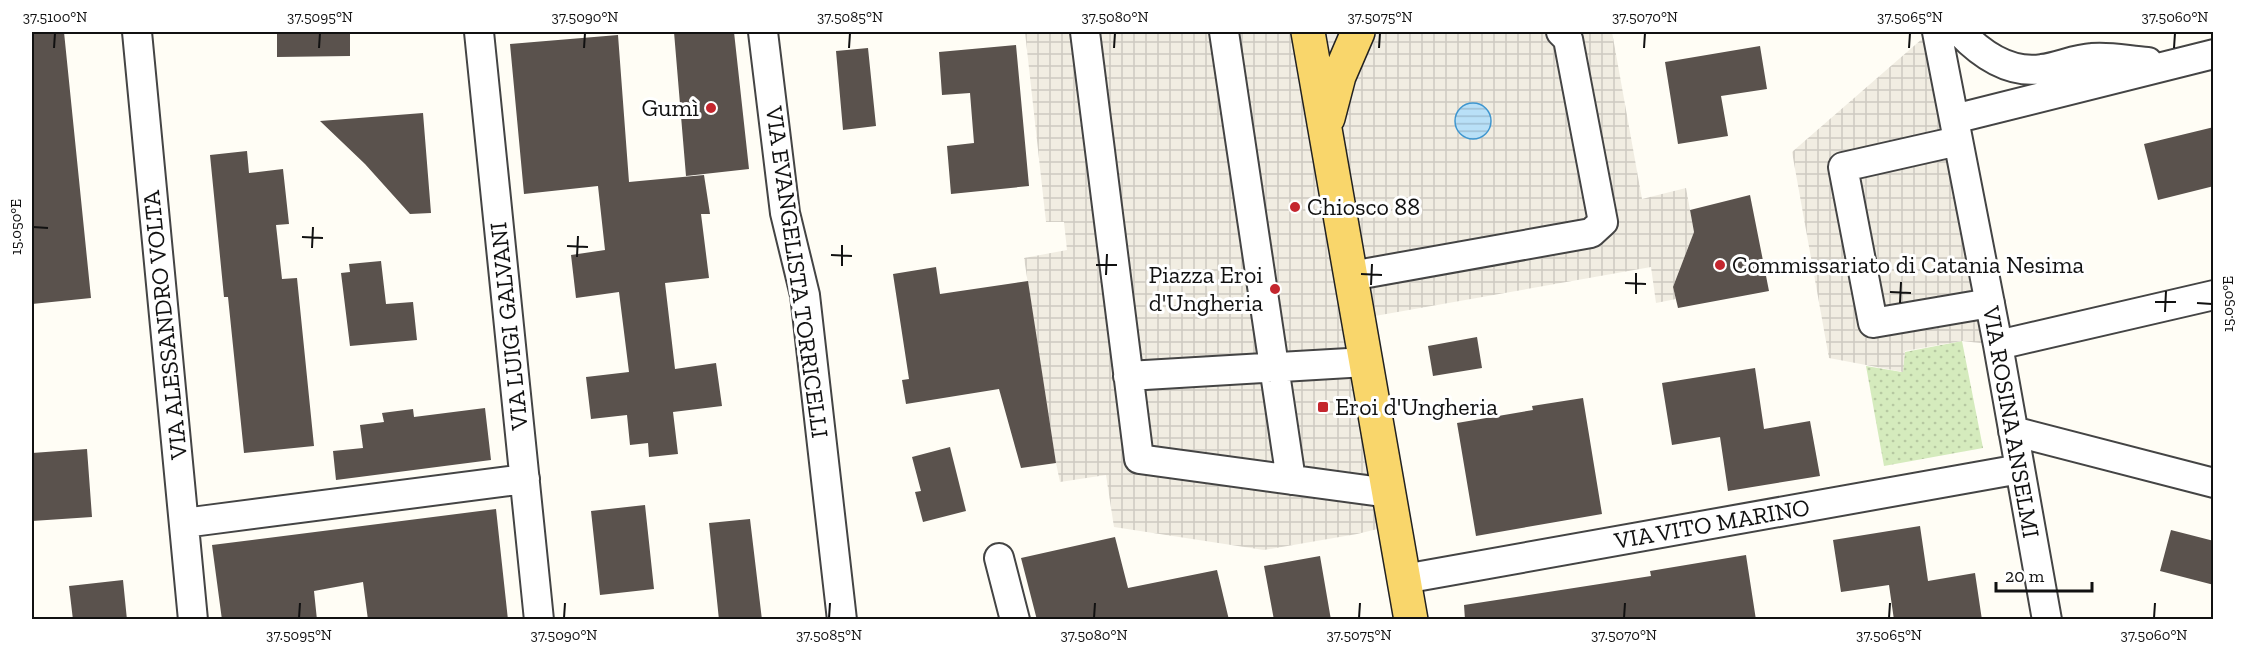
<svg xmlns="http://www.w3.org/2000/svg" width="2245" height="651" font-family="'Zilla Slab',serif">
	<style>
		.grass { fill: url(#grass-dots) }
		.plaza { fill: url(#plaza-grid) }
		.water { fill: url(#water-rules); stroke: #3f96cf; stroke-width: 1.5 }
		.building { fill: #5a524d }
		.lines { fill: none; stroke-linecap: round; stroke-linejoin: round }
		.street-casing { stroke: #444; stroke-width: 32 }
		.primary-casing { stroke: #222; stroke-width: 36 }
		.street { stroke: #fff; stroke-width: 28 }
		.primary { stroke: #f9d66b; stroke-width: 33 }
		.ticks { fill: none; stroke: #111; stroke-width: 2 }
		.poi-dot { fill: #c4262e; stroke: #fff; stroke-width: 2 }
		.labels { text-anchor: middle; stroke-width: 6; stroke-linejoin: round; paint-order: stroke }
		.poi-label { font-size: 24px; fill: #111; stroke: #fff; text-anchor: start }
		.street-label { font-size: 24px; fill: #111; stroke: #fff }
		.neatline { fill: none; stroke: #111; stroke-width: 2 }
		.ticks-label { font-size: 15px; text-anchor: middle; fill: #111 }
	</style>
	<defs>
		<pattern id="grass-dots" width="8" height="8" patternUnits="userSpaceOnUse" patternTransform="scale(1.5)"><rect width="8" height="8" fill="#d5ebbd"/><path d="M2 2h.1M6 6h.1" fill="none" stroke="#b6c8a1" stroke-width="1.8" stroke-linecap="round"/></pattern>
		<pattern id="plaza-grid" width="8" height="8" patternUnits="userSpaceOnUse" patternTransform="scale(1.5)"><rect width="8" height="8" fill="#f1ede2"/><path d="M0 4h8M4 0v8" fill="none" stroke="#cecac1"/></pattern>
		<pattern id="water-rules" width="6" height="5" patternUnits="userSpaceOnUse" patternTransform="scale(1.5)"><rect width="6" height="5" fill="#b9e0f7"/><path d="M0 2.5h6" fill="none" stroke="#9ebfd3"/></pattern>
	</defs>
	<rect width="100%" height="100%" fill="#fffdf5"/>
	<!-- grass -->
	<path class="grass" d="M1962,341L1983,448L1884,466L1866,366L1902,372L1905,352Z"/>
	<!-- plaza -->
	<path class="plaza" d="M1025,32H1612L1642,199L1686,188L1694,232L1673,287L1676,299L1656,303L1651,267L1358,319L1394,525L1357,534L1264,550L1114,527L1106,475L1060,482L1056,463L1024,258L1067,250L1064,222H1046Z
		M1930,32L1998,345L1962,341L1905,351L1903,372L1829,358L1792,152Z"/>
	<!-- water -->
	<path class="water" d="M1455 121a18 18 0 1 1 36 0a18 18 0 1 1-36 0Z"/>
	<!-- building -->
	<path class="building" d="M32,32H64L91,298L32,304Z
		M277,32H350V56L277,57Z
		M674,32H734L749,169L686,176Z
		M618,35L629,182L704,175L710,214H701L709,278L665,283L675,369L716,363L722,406L673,412L678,454L649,457L648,443L630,445L627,415L591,419L586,377L629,372L619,292L576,298L571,255L605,250L598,186L524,194L510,44Z
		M1016,45L1029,186L951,194L947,146L974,143L970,93L942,95L939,52Z
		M1760,46L1767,89L1721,96L1728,136L1678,144L1665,62Z
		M868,48L876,126L843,130L836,51Z
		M423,113L431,213L410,214L365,164L320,121Z
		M2214,127V186L2158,200L2144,144Z
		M247,151L249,173L283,169L289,224L276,225L282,279L297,278L314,446L244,453L228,297H224L210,155Z
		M1750,195L1769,291L1678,308L1673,287L1694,232L1690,210Z
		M381,261L386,304L413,302L417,340L350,346L341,273L350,272L349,264Z
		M936,267L940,294L1028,281L1056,463L1021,468L999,389L906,404L902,380L909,379L893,274Z
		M1477,337L1482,368L1433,376L1428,346Z
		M1755,368L1764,429L1810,421L1820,476L1728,491L1720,437L1672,445L1662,383Z
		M1583,398L1602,514L1476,536L1457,423L1533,410L1532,406Z
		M485,408L491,460L336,480L333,451L363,448L360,425L384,422L382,413L413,409L414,417Z
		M950,447L966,511L923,522L915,492L921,491L912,457Z
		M87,449L92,517L32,521V453Z
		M645,505L654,589L600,595L591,511Z
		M496,509L508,620H368L363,582L314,591L317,620H222L212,545Z
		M750,519L762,620H719L709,523Z
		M1920,526L1928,581L1975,573L1982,620H1894L1889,585L1841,592L1833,540Z
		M2171,530L2214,541V585L2160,571Z
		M1115,537L1128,588L1217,570L1229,620H1037L1021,558Z
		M1746,555L1756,620H1465L1464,605L1651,576L1650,571Z
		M1320,556L1331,620H1274L1264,566Z
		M123,580L127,620H73L69,586Z"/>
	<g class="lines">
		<defs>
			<path id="street" d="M137,32L193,620
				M479,32L539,620
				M763,32L785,213L805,295L842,620
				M1085,32L1139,459L1389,493
				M1224,32L1291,480
				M1937,32L1998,345L2047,620
				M1960,32C1981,54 2009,74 2042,69C2058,67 2075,59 2092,58C2110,56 2130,61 2148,62
				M1954,119L2214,54
				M1958,141L1843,167L1873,323L1990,303
				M1351,276L1591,233L1603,222L1568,39L1561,32
				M1998,345L2214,295
				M1128,376L1366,362
				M2013,431L2214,483
				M184,523L525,479
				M999,558L1015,620
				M1404,579L2020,469"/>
			<path id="primary" d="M1308,32L1411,620
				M1328,118L1339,76L1358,32"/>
		</defs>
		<!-- street casing -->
		<use href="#street" class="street-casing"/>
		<!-- primary casing -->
		<use href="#primary" class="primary-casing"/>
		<!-- street -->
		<use href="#street" class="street"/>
		<!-- primary -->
		<use href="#primary" class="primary"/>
	</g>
	<!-- ticks -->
	<path class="ticks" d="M54,48L55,33M319,48L320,33M584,48L585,33M849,48L850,33M1114,48L1115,33M1379,48L1380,33M1644,48L1645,33M1909,48L1910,33M2174,48L2175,33M33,227L48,228M302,237L323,238M567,246L588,247M312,248L313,227M831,255L852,256M577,257L578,236M1096,265H1117M842,266V245M1361,274L1382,275M1106,275L1107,254M1625,283L1646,284M1371,285L1372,264M1890,292L1911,293M1636,294V273M2155,302H2176M1900,303L1901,282M2197,303L2212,304M2165,312L2166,291M299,618L300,603M564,618L565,603M829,618L830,603M1094,618L1095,603M1359,618L1360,603M1624,618L1625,603M1889,618L1890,603M2154,618L2155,603"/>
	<!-- markers -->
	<g class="poi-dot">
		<circle cx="711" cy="108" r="6"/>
		<circle cx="1295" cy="207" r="6"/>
		<circle cx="1720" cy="265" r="6"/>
		<circle cx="1275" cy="289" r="6"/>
		<rect x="1317" y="401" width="12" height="12" rx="3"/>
	</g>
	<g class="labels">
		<!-- poi labels -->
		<g class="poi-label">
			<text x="699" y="116" text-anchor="end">Gumì</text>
			<text x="1307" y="215">Chiosco 88</text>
			<text x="1732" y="273">Commissariato di Catania Nesima</text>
			<text x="1263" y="283" text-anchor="end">Piazza Eroi<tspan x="1263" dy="28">d'Ungheria</tspan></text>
			<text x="1335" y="415">Eroi d'Ungheria</text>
		</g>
		<!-- street labels -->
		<g class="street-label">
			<text transform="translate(797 272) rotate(82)" y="8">VIA EVANGELISTA TORRICELLI</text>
			<text transform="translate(165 325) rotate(-96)" y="8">VIA ALESSANDRO VOLTA</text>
			<text transform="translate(509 326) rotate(-96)" y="8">VIA LUIGI GALVANI</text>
			<text transform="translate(2011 422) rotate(80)" y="8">VIA ROSINA ANSELMI</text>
			<text transform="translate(1712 524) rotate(-10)" y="8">VIA VITO MARINO</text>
		</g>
	</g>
	<!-- border -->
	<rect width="2245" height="651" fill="none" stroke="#ffffff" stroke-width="66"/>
	<!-- scale -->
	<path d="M1996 582v9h96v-9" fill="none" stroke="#111111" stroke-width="3"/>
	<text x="2005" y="582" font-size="18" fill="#111111" stroke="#ffffff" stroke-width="4.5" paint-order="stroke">20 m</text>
	<rect x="33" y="33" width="2179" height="585" class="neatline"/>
	<g class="ticks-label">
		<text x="55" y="22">37.5100°N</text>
		<text x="320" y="22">37.5095°N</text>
		<text x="585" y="22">37.5090°N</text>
		<text x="850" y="22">37.5085°N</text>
		<text x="1115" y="22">37.5080°N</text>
		<text x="1380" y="22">37.5075°N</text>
		<text x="1645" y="22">37.5070°N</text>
		<text x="1910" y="22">37.5065°N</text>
		<text x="2175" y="22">37.5060°N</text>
		<text transform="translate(16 227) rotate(-90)" y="5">15.050°E</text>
		<text transform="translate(2228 304) rotate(-90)" y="5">15.050°E</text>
		<text x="299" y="640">37.5095°N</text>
		<text x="564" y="640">37.5090°N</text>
		<text x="829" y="640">37.5085°N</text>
		<text x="1094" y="640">37.5080°N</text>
		<text x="1359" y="640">37.5075°N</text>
		<text x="1624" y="640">37.5070°N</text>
		<text x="1889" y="640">37.5065°N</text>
		<text x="2154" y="640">37.5060°N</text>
	</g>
</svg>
